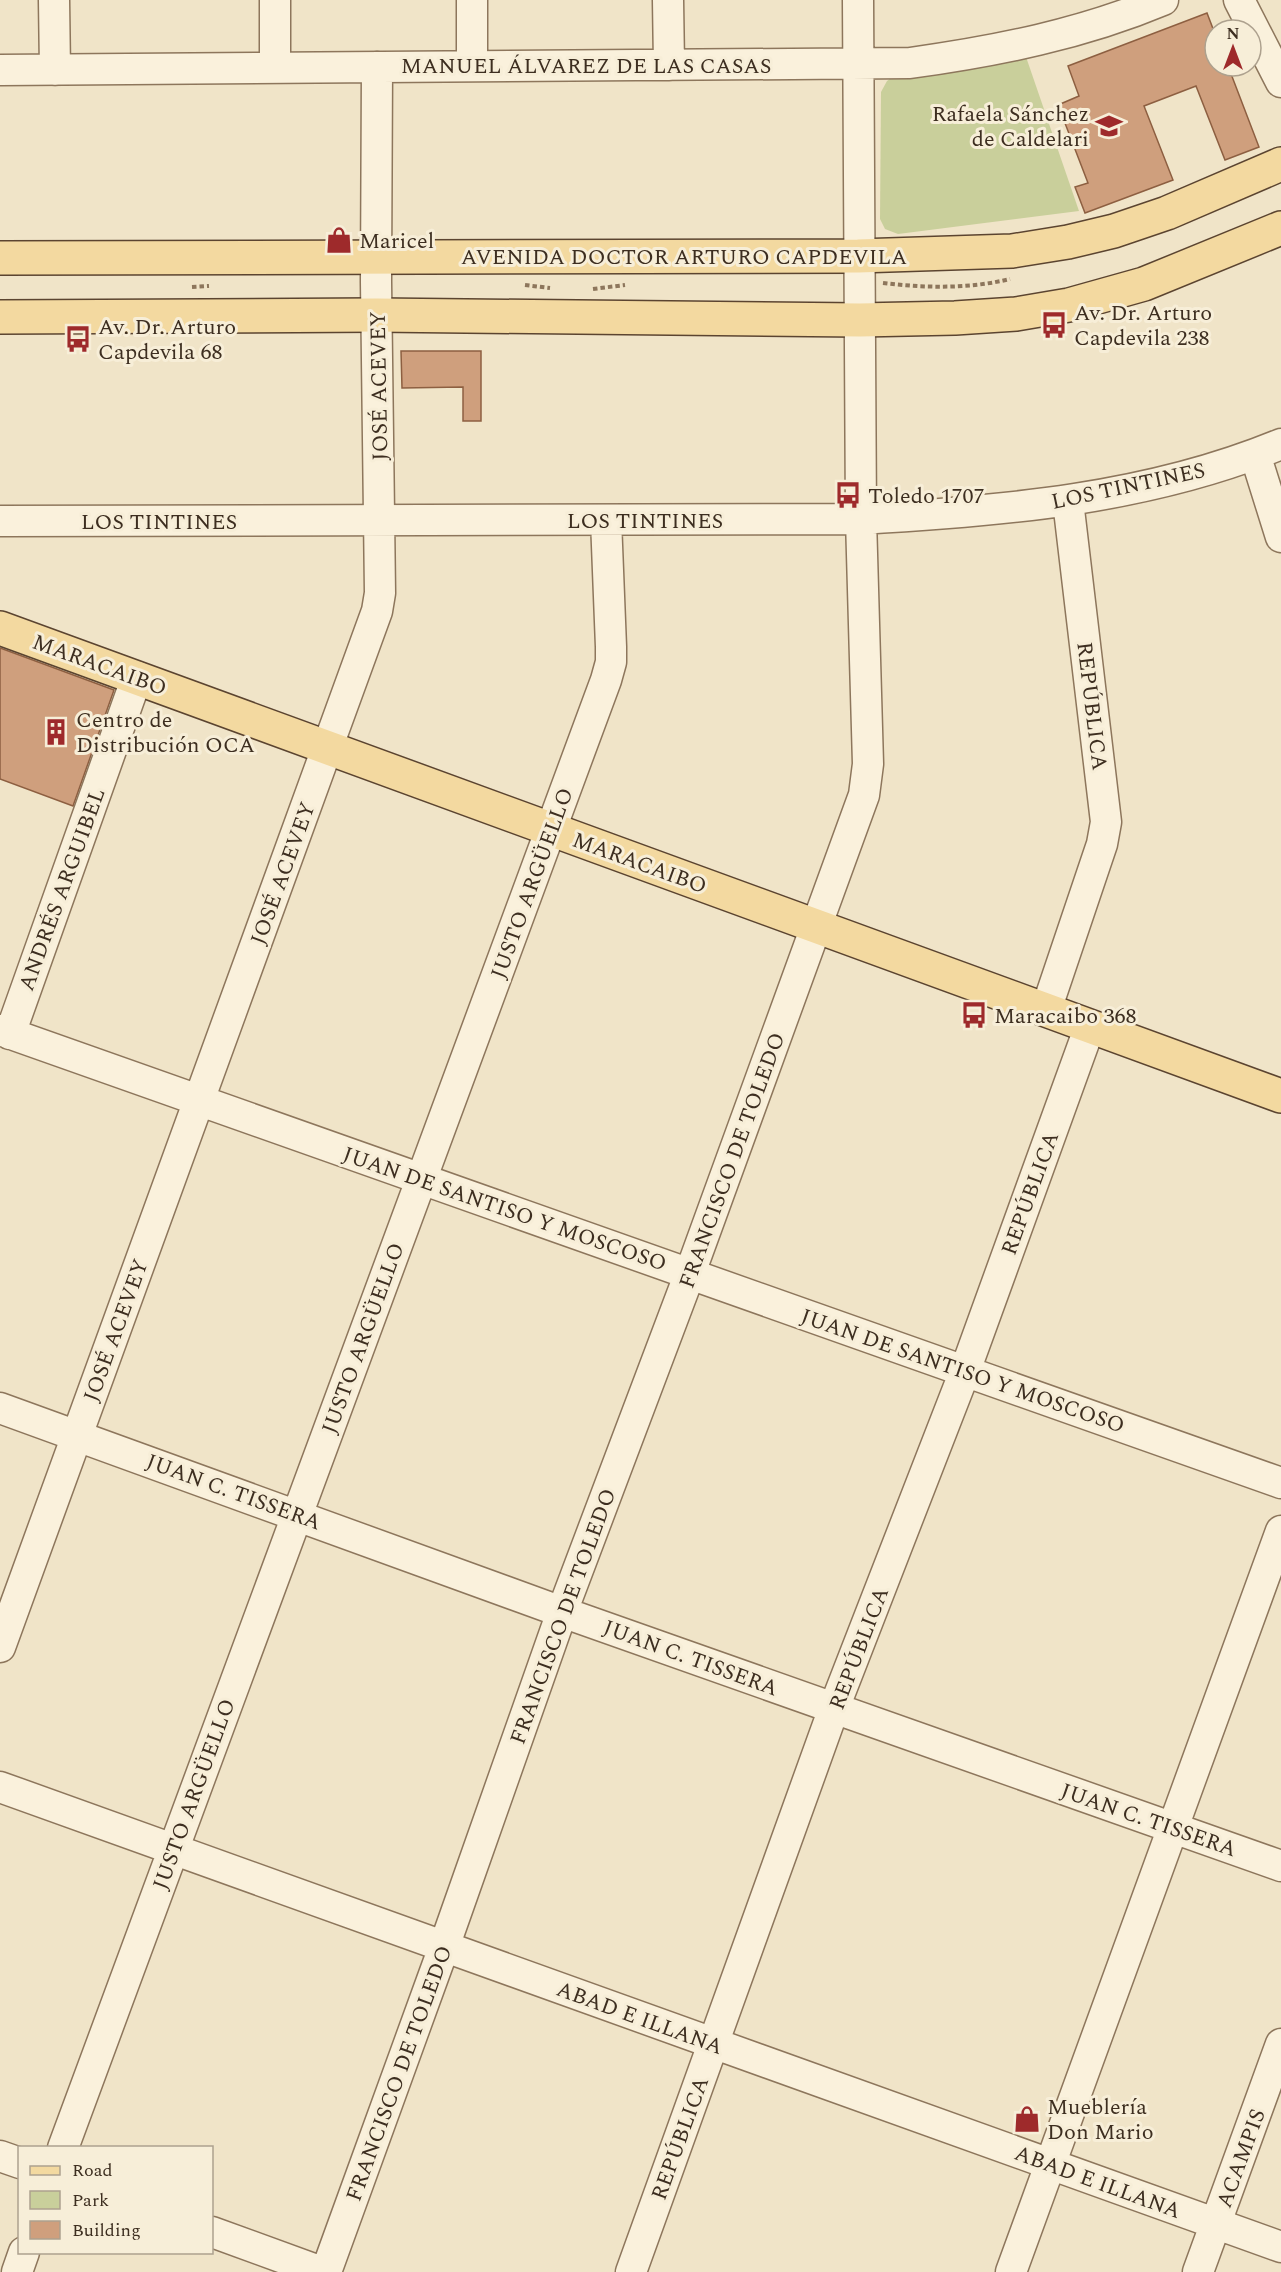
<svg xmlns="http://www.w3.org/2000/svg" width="1281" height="2272" font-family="Spectral,serif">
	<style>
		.green { fill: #c9cf9b }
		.building { fill: #cf9f7d; stroke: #8d5f41; stroke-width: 1.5 }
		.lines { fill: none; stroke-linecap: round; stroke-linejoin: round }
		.minor-casing { stroke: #8d765c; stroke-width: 33 }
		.major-casing { stroke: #5b4430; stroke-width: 36 }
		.path { stroke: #8d765c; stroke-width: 4; stroke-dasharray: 4.5 3; stroke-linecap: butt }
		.minor { stroke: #faf1dc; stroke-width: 30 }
		.major { stroke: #f3d9a0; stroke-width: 33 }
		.labels { text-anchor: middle; stroke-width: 6; stroke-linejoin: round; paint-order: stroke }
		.street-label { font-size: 22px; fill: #3d2e20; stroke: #f7eed8 }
		.poi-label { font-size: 22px; fill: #3d2e20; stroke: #f7eed8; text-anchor: start }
	</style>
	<rect width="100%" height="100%" fill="#f0e4c8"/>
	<!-- green -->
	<path class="green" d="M1025,54L1079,211L898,234L885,229L880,219L881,92L887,81L898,73Z"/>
	<!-- building -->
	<path class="building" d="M1207,13L1215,34V66H1228L1259,147L1225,160L1196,86L1144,106L1173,180L1085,213L1075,187L1088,183L1058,105L1079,96L1068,66Z
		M401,351H481V421H463V387L402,388Z
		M0,648L114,690L73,806L0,779Z"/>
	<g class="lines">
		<defs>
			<path id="minor" d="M54,0L55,70
				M275,0V68
				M472,0V66
				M668,0L669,65
				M1239,0L1281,82
				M0,70L910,63C997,51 1082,34 1163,0
				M1255,454L1281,537
				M0,521L861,519C1003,511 1148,499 1281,444
				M1046,1010L1102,844L1106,822L1068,501
				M0,1030L1281,1483
				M10,1034L137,677
				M0,1408L562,1612L1281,1866
				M0,1647L377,611L380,593L376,282L377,67
				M0,1787L1281,2247
				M63,2148L606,680L611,662V647L606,520
				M0,2156L20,2163
				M212,2232L322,2272
				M17,2272L24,2252
				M326,2272L444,1947L562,1612L690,1273L864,795L868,764L861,519L858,0
				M631,2272L834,1708L965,1371L1090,1026
				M1011,2272L1281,1531
				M1198,2272L1281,2044"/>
			<path id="major" d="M0,258L858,256L1012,251L1068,242L1114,231L1167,213L1281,164
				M0,317L377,315L860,320L955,318L1016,314L1069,305L1144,284L1281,228
				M0,628L1281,1096"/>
		</defs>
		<!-- minor casing -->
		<use href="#minor" class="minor-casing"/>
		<!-- major casing -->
		<use href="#major" class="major-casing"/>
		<!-- path -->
		<path class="path" d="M883,283C925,288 969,289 1010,279
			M525,285L550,288
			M192,287L209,286
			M593,289L625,285"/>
		<!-- minor -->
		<use href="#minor" class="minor"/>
		<!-- major -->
		<use href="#major" class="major"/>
	</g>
	<!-- icons -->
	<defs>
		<symbol id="school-bare" viewBox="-9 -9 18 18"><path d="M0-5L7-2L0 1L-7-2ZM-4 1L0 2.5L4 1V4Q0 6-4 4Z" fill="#9e2a2b" stroke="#f7eed8" stroke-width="2.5" paint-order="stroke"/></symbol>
		<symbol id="shop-bare" viewBox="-9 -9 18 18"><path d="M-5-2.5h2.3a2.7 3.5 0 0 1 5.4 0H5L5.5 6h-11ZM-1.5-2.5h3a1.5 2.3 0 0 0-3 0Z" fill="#9e2a2b" stroke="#f7eed8" stroke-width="2.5" paint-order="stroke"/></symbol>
		<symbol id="bus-bare" viewBox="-9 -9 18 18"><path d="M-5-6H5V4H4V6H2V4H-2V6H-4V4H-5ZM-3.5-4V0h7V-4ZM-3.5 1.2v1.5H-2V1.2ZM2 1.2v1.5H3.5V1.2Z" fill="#9e2a2b" stroke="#f7eed8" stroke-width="2.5" paint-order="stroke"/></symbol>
		<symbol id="building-bare" viewBox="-9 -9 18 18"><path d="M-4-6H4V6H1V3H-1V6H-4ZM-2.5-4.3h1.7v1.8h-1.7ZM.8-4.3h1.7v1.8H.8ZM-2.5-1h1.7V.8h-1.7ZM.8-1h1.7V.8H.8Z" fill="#9e2a2b" stroke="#f7eed8" stroke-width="2.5" paint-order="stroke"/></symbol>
	</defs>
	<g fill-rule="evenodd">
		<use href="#school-bare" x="1090" y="107" width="38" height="38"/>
		<use href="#shop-bare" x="320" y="221" width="38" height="38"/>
		<use href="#bus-bare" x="1035" y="306" width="38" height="38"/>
		<use href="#bus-bare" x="59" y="320" width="38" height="38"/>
		<use href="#bus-bare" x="829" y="476" width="38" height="38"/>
		<use href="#building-bare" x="37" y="713" width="38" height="38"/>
		<use href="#bus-bare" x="955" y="996" width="38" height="38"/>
		<use href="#shop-bare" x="1008" y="2100" width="38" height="38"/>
	</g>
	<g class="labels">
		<!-- street labels -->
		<g class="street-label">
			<text x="586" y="73">MANUEL ÁLVAREZ DE LAS CASAS</text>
			<text x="684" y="264">AVENIDA DOCTOR ARTURO CAPDEVILA</text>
			<text transform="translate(378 386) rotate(-91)" y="8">JOSÉ ACEVEY</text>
			<text transform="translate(1128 485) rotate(-12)" y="8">LOS TINTINES</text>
			<text x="645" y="528">LOS TINTINES</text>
			<text x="159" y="529">LOS TINTINES</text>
			<text transform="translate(100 664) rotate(20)" y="8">MARACAIBO</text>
			<text transform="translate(1093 706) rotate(83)" y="8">REPÚBLICA</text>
			<text transform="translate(640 862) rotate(20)" y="8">MARACAIBO</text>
			<text transform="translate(282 873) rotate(-70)" y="8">JOSÉ ACEVEY</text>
			<text transform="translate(531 883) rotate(-70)" y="8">JUSTO ARGÜELLO</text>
			<text transform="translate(61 889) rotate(-70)" y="8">ANDRÉS ARGUIBEL</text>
			<text transform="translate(731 1160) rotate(-70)" y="8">FRANCISCO DE TOLEDO</text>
			<text transform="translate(1029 1193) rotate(-70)" y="8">REPÚBLICA</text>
			<text transform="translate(505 1208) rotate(19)" y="8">JUAN DE SANTISO Y MOSCOSO</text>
			<text transform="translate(115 1330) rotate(-70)" y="8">JOSÉ ACEVEY</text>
			<text transform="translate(362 1338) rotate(-70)" y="8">JUSTO ARGÜELLO</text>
			<text transform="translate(963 1370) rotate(19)" y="8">JUAN DE SANTISO Y MOSCOSO</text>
			<text transform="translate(234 1491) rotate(20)" y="8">JUAN C. TISSERA</text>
			<text transform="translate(562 1616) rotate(-70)" y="8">FRANCISCO DE TOLEDO</text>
			<text transform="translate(858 1648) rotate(-69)" y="8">REPÚBLICA</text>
			<text transform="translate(691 1657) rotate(20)" y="8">JUAN C. TISSERA</text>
			<text transform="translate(193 1794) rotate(-70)" y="8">JUSTO ARGÜELLO</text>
			<text transform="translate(1149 1819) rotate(19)" y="8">JUAN C. TISSERA</text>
			<text transform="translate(640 2017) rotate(20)" y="8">ABAD E ILLANA</text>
			<text transform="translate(398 2073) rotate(-70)" y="8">FRANCISCO DE TOLEDO</text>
			<text transform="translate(679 2138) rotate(-70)" y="8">REPÚBLICA</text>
			<text transform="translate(1240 2158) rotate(-70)" y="8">ACAMPIS</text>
			<text transform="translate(1098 2181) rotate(20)" y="8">ABAD E ILLANA</text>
		</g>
		<!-- poi labels -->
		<g class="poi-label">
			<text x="1089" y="121" text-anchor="end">Rafaela Sánchez<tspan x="1089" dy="25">de Caldelari</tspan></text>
			<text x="359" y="248">Maricel</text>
			<text x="1074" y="320">Av. Dr. Arturo<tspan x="1074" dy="25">Capdevila 238</tspan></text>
			<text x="98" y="334">Av. Dr. Arturo<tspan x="98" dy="25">Capdevila 68</tspan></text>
			<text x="868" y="503">Toledo 1707</text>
			<text x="76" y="727">Centro de<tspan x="76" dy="25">Distribución OCA</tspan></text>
			<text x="994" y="1023">Maracaibo 368</text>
			<text x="1047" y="2114">Mueblería<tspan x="1047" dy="25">Don Mario</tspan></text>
		</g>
	</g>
	<!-- legend -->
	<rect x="18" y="2146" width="195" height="108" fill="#f7eed8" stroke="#ada18e" stroke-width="1.5"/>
	<rect x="30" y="2166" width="30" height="9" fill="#f3d9a0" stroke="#ada18e" stroke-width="1.5"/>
	<text x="72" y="2176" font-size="18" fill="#3d2e20">Road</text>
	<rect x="30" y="2191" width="30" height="18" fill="#c9cf9b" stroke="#ada18e" stroke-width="1.5"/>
	<text x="72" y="2206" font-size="18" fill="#3d2e20">Park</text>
	<rect x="30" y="2221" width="30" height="18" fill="#cf9f7d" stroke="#ada18e" stroke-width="1.5"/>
	<text x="72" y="2236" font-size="18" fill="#3d2e20">Building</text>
	<!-- north arrow -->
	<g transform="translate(1233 48)"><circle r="28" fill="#f7eed8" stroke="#ada18e" stroke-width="1.5"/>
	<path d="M0-4.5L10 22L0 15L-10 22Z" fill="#9e2a2b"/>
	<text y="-9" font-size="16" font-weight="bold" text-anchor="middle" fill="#3d2e20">N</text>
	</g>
</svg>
